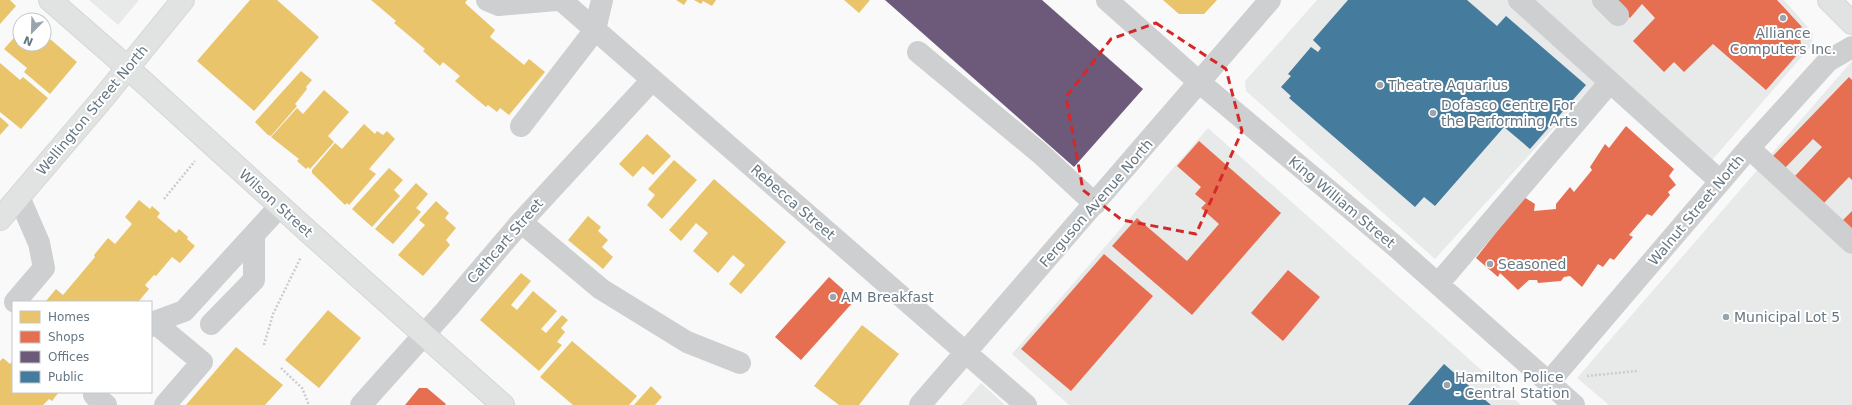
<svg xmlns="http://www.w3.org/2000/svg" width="1852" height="405" font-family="'DejaVu Sans',sans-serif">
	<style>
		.built { fill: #e8e9e9 }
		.homes { fill: #e9c46a }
		.shops { fill: #e76f51 }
		.offices { fill: #6d597a }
		.public { fill: #457b9d }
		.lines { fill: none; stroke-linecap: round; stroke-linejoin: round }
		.major-casing { stroke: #d5d6d7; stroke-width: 24 }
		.path { stroke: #cbcccd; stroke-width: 2.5; stroke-dasharray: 2 2; stroke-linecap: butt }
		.minor { stroke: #cecfd0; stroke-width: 22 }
		.major { stroke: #e1e2e2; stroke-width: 22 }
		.marked { fill: none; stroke: #d62828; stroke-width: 3; stroke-dasharray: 8 5; stroke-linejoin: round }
		.poi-dot { fill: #99a4ac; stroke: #fff; stroke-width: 1.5 }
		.labels { text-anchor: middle; stroke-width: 4; stroke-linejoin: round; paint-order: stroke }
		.poi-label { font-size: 14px; fill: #657683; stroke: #fff; text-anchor: start }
		.street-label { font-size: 14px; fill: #657683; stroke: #fff }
	</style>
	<rect width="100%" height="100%" fill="#f9f9f9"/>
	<!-- built -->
	<path class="built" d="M89,0H139L118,25Z
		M1317,0H1784L1813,33L1811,46L1700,174L1598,79L1435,259L1246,91L1245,81Z
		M1852,61V405H1609L1577,378Z
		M1208,128L1521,405H1069L1012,354Z
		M981,383L1005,405H962Z"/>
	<!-- homes -->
	<path class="homes" d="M0,0H10L16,6L0,24Z
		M250,0H277L319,37L254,111L197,61Z
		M371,0H467L465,3L495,30L490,37L524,65L529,59L545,72L509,115L500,108L497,112L488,105L486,107L455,81L460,76L443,62L440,66L423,51L425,49L394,23L396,21Z
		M676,0H687L684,5Z
		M694,0H716L712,6L703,1L701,4Z
		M844,0H870L859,13Z
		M1163,0H1217L1204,14H1179Z
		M20,31V44H44V40L47,43L50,39L77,62L50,94L24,72L27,68L4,49Z
		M0,63L20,80L23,77L48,98L21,129L0,112Z
		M301,71L312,80L306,87L307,89L295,104L297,106L271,136L268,135L255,122Z
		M324,90L349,112L328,136L334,142L310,169L308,167L306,169L297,161L299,159L271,137L297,108L303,114Z
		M0,117L9,125L0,135Z
		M364,124L375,134L377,131L383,135L387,131L395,139L369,169L376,174L349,205L347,203L345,205L312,173V170L335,143L342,149Z
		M647,134L671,156L653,175L643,166L633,177L619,164Z
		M674,160L697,180L662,219L647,205L655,195L648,189Z
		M389,168L403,180L394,190L400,196L372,227L352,209Z
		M714,179L786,242L741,294L729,284L745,265L733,255L718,273L693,251L708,233L696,223L681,241L669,230Z
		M416,183L428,194L416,208L421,212L393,244L375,229Z
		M139,200L150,209L152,206L160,213L157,217L176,233L179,229L188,237L187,239L195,246L180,263L172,257L156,276L154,275L145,285L149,289L138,302H45L56,289L63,295L95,257L94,255L108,238L115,244L132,224L125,217Z
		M436,201L449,213L445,218L456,228L446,240L450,245L423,276L398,255L425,225L419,220Z
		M588,216L601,227L598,231L608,240L602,247L613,257L603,269L568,240Z
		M521,273L531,281L511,305L517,310L533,291L557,311L541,329L546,333L562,315L568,320L561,328L565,332L557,342L562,345L539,371L480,320Z
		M328,310L361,338L319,388L285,360Z
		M862,325L899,354L859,405H839L814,386Z
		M572,341L637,396L629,405H573L540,377Z
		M236,347L283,385L265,405H186Z
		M3,358L10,364L13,360V392H59L52,401L49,399L43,405H0V361Z
		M651,386L662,397L655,405H634Z"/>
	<!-- shops -->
	<path class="shops" d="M1610,0H1777L1802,27L1799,29L1801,45L1804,47L1766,90L1713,44L1684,72L1674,62L1664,72L1633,41L1655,18L1642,4L1630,18Z
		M1849,77L1852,80V180L1849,177L1824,203L1795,176L1822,147L1813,139L1785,168L1773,156Z
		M1626,126L1674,169L1669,176L1676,185L1668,192L1670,195L1652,216L1647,214L1629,235L1633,237L1614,260L1610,258L1603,267L1598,264L1582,287L1570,276L1564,277L1561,281L1538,283L1537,280H1529L1518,290L1500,273L1498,277L1476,258L1524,197L1535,204L1534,211L1556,209V204L1570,187L1574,192L1592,170L1590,167L1605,144L1609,148Z
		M1199,141L1281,213L1192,315L1112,246L1137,218L1187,261L1219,224L1201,208L1206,203L1195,194L1201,187L1177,166Z
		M1852,211V231L1842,221Z
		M1104,254L1153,296L1071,391L1021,349Z
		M1288,270L1320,297L1283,341L1251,313Z
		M829,277L855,300L801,360L775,337Z
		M419,388H427L446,404L445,405H405Z"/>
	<!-- offices -->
	<path class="offices" d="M885,0H1042L1143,89L1074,167Z"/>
	<!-- public -->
	<path class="public" d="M1348,0H1467L1497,26L1506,16L1586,85L1530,149L1504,127L1435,206L1424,197L1415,207L1289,98L1291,96L1281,87L1291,76L1288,74L1311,47L1318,52L1321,48L1313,40Z
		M1444,364L1491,405H1408Z"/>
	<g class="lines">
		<defs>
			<path id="major" d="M50,0L128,68L312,235L503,405
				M1829,0L1852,23
				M0,219L99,103L183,0"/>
		</defs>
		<!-- major casing -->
		<use href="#major" class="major-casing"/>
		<!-- path -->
		<path class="path" d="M164,199L195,161
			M264,345L273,314L301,257
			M281,368L302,388L309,405
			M1587,376L1637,371"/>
		<!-- minor -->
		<path class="minor" d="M487,0L499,5L556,0
			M561,0L1026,405
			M1107,0L1199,82L1395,246L1574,405
			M1519,0L1720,181
			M1603,0L1618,15
			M918,52L1041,154L1095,204
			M521,126L595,30L602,0
			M1749,148L1852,243
			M521,222L601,289L687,342L740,363
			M1438,284L1610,82
			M15,302L44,268L39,243L19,197
			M154,322L202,362L165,405
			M211,324L254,280V235
			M151,326L154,322L184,311L280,206
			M1549,382L1749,148L1828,61L1852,47
			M96,392L94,395L106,405
			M361,405L447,309L521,222L652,80
			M920,405L1270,0"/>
		<!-- major -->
		<use href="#major" class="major"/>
	</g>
	<!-- marked area -->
	<path class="marked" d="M1156,23L1226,69L1242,131L1196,234L1122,220L1083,190L1066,97L1111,39Z"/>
	<!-- markers -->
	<g class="poi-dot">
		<circle cx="1783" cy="18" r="4"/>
		<circle cx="1380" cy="85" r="4"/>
		<circle cx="1433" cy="113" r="4"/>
		<circle cx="1490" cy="264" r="4"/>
		<circle cx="833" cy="297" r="4"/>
		<circle cx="1726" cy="317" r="4"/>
		<circle cx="1447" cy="385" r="4"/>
	</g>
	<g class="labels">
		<!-- poi labels -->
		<g class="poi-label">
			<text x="1783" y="38" text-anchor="middle">Alliance<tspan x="1783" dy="16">Computers Inc.</tspan></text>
			<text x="1388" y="90">Theatre Aquarius</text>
			<text x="1441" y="110">Dofasco Centre For<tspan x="1441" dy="16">the Performing Arts</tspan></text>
			<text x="1498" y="269">Seasoned</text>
			<text x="841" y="302">AM Breakfast</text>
			<text x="1734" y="322">Municipal Lot 5</text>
			<text x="1455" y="382">Hamilton Police<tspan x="1455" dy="16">- Central Station</tspan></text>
		</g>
		<!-- street labels -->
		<g class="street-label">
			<text transform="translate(92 110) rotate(-50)" y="5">Wellington Street North</text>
			<text transform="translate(793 202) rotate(41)" y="5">Rebecca Street</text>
			<text transform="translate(1342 202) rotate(40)" y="5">King William Street</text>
			<text transform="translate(276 203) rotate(42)" y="5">Wilson Street</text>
			<text transform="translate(1096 203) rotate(-49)" y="5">Ferguson Avenue North</text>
			<text transform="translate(1696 210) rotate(-50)" y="5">Walnut Street North</text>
			<text transform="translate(505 241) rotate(-49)" y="5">Cathcart Street</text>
		</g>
	</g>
	<!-- legend -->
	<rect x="12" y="301" width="140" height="92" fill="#ffffff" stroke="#c1c8cd"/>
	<rect x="20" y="311" width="20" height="12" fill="#e9c46a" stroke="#c1c8cd"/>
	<text x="48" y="321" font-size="12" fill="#657683">Homes</text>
	<rect x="20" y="331" width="20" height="12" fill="#e76f51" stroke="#c1c8cd"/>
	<text x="48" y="341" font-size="12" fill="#657683">Shops</text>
	<rect x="20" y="351" width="20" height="12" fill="#6d597a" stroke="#c1c8cd"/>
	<text x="48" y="361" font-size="12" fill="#657683">Offices</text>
	<rect x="20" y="371" width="20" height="12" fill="#457b9d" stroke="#c1c8cd"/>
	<text x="48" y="381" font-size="12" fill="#657683">Public</text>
	<!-- north arrow -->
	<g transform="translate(32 32) rotate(203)"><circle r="19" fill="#ffffff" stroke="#c1c8cd"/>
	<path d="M0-3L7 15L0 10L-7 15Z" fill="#99a4ac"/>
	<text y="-6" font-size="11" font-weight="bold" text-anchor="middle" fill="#657683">N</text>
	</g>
</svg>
